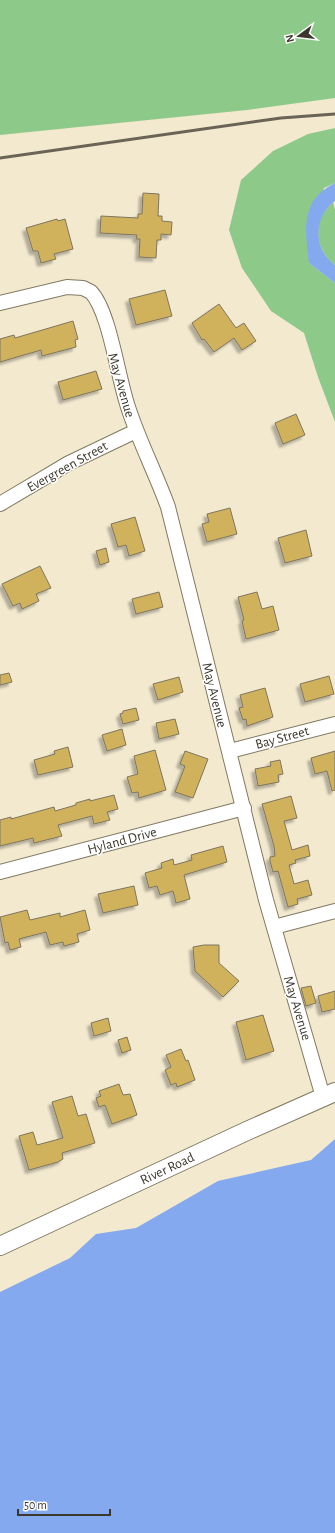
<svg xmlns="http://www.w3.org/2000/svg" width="335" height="1533" font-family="'Alegreya Sans',sans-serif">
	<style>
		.green { fill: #8dca89 }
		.water { fill: #84a9ef }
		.building { fill: #d0b25d; stroke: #7d755e; filter: url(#shadow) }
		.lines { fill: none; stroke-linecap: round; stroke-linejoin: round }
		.minor-casing { stroke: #817962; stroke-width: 16 }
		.tertiary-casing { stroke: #817962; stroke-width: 20 }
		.minor { stroke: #fff; stroke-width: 14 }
		.tertiary { stroke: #fff; stroke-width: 18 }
		.rail { stroke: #696456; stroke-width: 3 }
		.labels { text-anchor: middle; stroke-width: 3; stroke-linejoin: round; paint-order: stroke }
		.street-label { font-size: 14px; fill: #3b372d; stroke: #fff }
	</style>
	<defs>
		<filter id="shadow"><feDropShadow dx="-3.5" dy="3.5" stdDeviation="1" flood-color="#0004"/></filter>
	</defs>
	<rect width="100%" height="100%" fill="#f2e9cf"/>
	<!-- green -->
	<path class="green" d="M0,0H335V98L247,110L0,135Z
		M335,128V183L324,188L309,263L335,283V422L318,377L304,333L271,311L242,268L229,230L241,180L273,151L308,134Z
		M333,202L335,210V265C321,255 315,237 320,220C321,214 329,207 333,202Z"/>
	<!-- water -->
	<path class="water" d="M335,183V201C313,217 313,249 335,265V283L309,263C305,230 300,200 335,183Z
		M335,1139V1533H0V1292L70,1258L96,1234L136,1228L218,1181L311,1160Z"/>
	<!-- building -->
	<path class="building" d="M143,193L159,194L158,216H162V221L172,222L171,235L161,234V240H157L156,258L139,257L140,239H136L137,235L100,233L101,216L138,218V214H142Z
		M57,219L58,221L65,219L73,249L54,254L56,259L41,263L38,251H33L26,228Z
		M165,290L172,316L136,325L129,299Z
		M219,304L236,328L244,323L256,341L242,350L234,338L214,352L204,339L202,340L192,323Z
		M73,321L78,339L75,340L76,347L42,356L41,350L0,362V339L14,335L15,338Z
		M96,371L102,389L63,400L58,382Z
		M296,414L305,435L283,444L275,423Z
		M230,508L237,534L207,542L202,524L209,522L207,514Z
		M135,517L145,551L129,556L126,545L118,547L111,524Z
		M306,530L312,556L285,563L278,538Z
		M106,548L109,562L100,565L96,551Z
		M40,566L51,588L36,594L39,601L22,609L20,603L13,606L2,584Z
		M159,592L163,607L136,614L132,599Z
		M257,592L262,609L273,606L279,630L246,639L242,621L244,620L238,597Z
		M9,673L12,682L0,685V675Z
		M329,676L334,694L305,702L300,684Z
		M179,677L183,692L158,700L153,684Z
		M265,688L273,717L247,726L246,719L243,720L239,708L243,707L240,695Z
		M136,708L139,720L123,724L120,714L123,713V711Z
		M175,719L179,734L159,739L156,723Z
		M122,729L126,745L107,751L102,735Z
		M68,747L73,767L38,775L34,760L55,754L54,751Z
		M155,750L166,790L139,798L138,792L132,793L127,777L138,774L134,756Z
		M185,751L208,759L193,798L175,792L185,766L180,764Z
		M335,751V790L332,791L327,771L315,774L311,758Z
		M280,760L283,774L278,775L279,782L258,786L255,769L271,766L270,762Z
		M114,795L118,809L107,812L110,820L94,824L92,816L58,825L62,836L34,843L33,838L0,846V820L11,817V819L54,807L55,811L76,805V803L90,799V801Z
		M291,796L297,818L284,821L292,850L308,845L310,856L295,860L296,863L289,865L294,884L308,880L312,895L297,899L298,904L288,907L278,871L273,872L270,861V857L275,856L274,846L262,804Z
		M223,846L227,862L184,875L190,899L176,903L173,891L160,895L157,886L149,888L145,873L162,868L161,863L173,859L174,865L192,860L191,855Z
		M134,886L138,905L103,913L98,894Z
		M27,910L30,920L60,913V917L85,910L90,930L77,934L79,942L64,946L63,942L50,945L46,932L19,939L21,947L10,950L8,942L5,943L0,917Z
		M204,945H219V963L239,981L223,997L195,971L193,947Z
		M311,986L316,1003L306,1006L301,988Z
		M335,991V1009L322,1012L318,996Z
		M263,1015L274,1051L246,1060L236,1022Z
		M108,1018L111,1031L94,1036L91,1023Z
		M127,1037L131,1050L122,1053L118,1040Z
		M181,1049L186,1061L188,1060L195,1080L177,1087L176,1083L171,1085L165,1070L171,1067L166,1055Z
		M119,1084L123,1095L130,1094L137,1115L112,1124L105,1105L99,1107L96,1098L101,1096L99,1091Z
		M72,1096L78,1116L86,1114L95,1143L62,1153L63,1159L58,1162L29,1170L19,1136L33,1132L37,1145L63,1138L52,1102Z"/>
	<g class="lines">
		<defs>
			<path id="minor" d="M0,303L67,287L83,288L91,292C110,312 118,380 129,410C140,443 156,474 168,507L266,900L323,1097
				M0,504L69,463L136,431
				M230,751L335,724
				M0,872L244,808
				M274,927L335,911"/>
			<path id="tertiary" d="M0,1246L249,1130L335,1092"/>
		</defs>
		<!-- minor casing -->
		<use href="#minor" class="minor-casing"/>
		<!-- tertiary casing -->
		<use href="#tertiary" class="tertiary-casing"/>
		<!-- minor -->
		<use href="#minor" class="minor"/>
		<!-- tertiary -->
		<use href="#tertiary" class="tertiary"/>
		<!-- rail -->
		<path class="rail" d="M0,158L281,118L335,114"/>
	</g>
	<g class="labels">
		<!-- street labels -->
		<g class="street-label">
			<text transform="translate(122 385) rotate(74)" y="5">May Avenue</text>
			<text transform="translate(67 466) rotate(-29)" y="5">Evergreen Street</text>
			<text transform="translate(215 695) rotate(76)" y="5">May Avenue</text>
			<text transform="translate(282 737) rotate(-15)" y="5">Bay Street</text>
			<text transform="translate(122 840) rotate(-15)" y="5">Hyland Drive</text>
			<text transform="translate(298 1008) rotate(73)" y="5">May Avenue</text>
			<text transform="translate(167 1168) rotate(-25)" y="5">River Road</text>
		</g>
	</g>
	<!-- north arrow -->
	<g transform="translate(299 36) rotate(255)" stroke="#ffffff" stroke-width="3" paint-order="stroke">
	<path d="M0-3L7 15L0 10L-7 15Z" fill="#3b372d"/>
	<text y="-6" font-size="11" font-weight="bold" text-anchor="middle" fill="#3b372d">N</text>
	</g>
	<!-- scale -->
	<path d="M18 1509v6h92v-6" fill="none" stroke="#3b372d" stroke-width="2"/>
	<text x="24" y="1509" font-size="12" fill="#3b372d" stroke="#ffffff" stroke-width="3" paint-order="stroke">50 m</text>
</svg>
